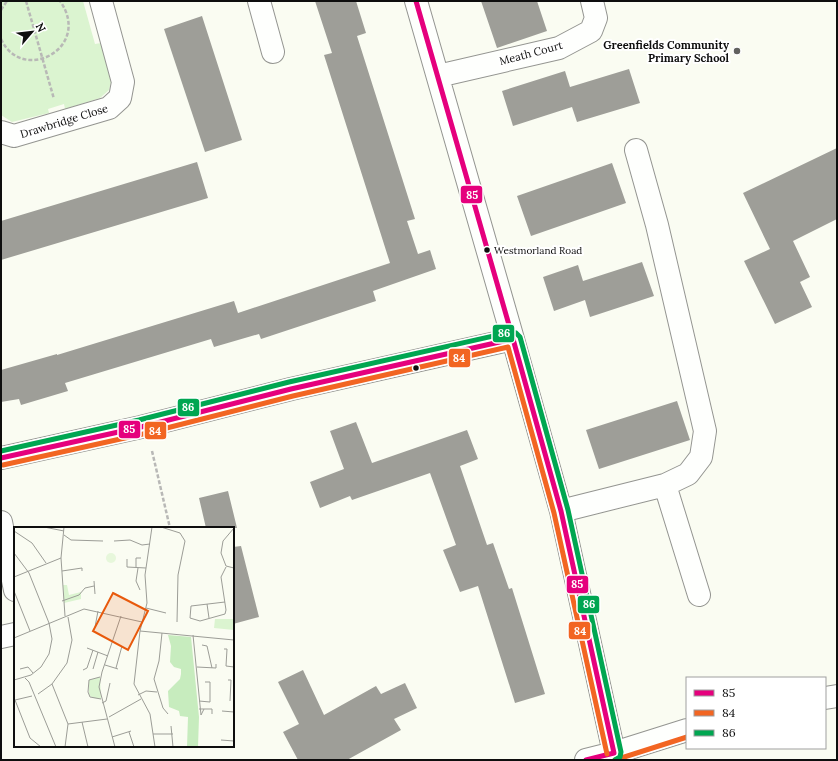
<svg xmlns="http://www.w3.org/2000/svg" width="838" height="761" font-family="Lora,serif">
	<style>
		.green { fill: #dbf4d0 }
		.building { fill: #9e9e98 }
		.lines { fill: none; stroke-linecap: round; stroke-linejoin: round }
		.minor-casing { stroke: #949591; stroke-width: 24 }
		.path { stroke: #b8b8b6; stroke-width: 2.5; stroke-dasharray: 4 2; stroke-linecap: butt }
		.minor { stroke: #fefffd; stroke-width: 22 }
		.bus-1-casing { stroke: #fff; stroke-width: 8 }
		.bus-2-casing { stroke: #fff; stroke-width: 8 }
		.bus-3-casing { stroke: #fff; stroke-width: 8 }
		.bus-1 { stroke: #e5007d; stroke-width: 5 }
		.bus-2 { stroke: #f26522; stroke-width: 5 }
		.bus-3 { stroke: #00a651; stroke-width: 5 }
		.poi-dot { fill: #61615e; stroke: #fff; stroke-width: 1.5 }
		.bus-dot { fill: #0e0e0e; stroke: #fff; stroke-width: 1.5 }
		.labels { text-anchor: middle; stroke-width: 4; stroke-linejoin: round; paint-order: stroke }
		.bus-label { font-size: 10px; fill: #0e0e0e; stroke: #fff; text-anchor: start }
		.poi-label { font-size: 11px; font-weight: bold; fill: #0e0e0e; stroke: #fff; text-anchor: end }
		.street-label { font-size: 11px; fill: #0e0e0e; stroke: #fff }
		.inset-road { fill: none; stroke: #9c9d97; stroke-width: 1 }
		.view { fill: #e8590c; fill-opacity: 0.15; stroke: #e8590c; stroke-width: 2 }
		.inset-edge { fill: none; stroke: #0e0e0e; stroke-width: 2 }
		.line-badge { stroke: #fff; stroke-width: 1.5 }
		.badge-label { font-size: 11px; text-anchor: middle; font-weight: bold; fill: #fff }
	</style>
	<rect width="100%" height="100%" fill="#fafcf2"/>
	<!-- green -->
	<path class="green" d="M1,1H83L95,44L101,43L111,82L109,90L100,98L65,109L64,104L48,109L49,113L12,122L1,115Z"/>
	<!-- building -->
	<path class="building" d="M315,1H356L366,33L357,36L415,219L407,221L418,254L430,250L436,269L373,291L376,301L261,339L259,334L214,347L211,339L65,383L68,391L21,405L19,399L1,402V370L57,354V355L234,301L238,313L390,263L324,55L332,53Z
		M481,1H537L547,31L497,48Z
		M202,16L242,140L205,152L164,29Z
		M629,69L640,103L577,122L572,107L513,126L502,91L565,71L570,87Z
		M837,148V219L793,241L810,277L800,282L812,307L775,324L744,261L770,249L743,193Z
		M197,162L208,198L1,260V221Z
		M612,163L626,203L531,236L517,196Z
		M642,262L654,296L590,317L585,300L554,311L543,277L578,265L583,281Z
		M677,401L690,440L599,469L586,430Z
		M356,422L372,463L467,430L478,459L460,466L487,545L493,543L509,589L512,588L545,694L515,703L478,586L460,592L443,550L456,545L430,473L352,500L350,496L320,508L310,482L344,469L330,431Z
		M228,491L237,528H206L199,498Z
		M241,546L259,617L233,624V547Z
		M303,670L324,715L376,686L381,694L405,683L417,708L394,719L401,730L347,760H298L283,732L299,724L278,682Z"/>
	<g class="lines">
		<defs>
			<path id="minor" d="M259,1L273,52
				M416,1L513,339L561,511L614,753
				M438,76L559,48L591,31L596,18L592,1
				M1,132L14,136L109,108L120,98L123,82L101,1
				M1,458L141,427L291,389L513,339
				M665,485L699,595
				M561,511L665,485L688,474L701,457L705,431L657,225L636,150
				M1,522L15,590
				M1,637L15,634
				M825,698L837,696
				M586,760L614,753L687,730"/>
		</defs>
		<!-- minor casing -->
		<use href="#minor" class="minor-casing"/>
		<!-- path -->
		<path class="path" d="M26,1L54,99
			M1,10L7,1
			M1,39C22,85 93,48 60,1
			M152,451L170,528"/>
		<!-- minor -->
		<use href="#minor" class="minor"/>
		<defs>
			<path id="bus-1" d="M416,1L513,339L561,511L614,753L586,760
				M1,458L141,427L291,389L513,339"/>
			<path id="bus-2" d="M3,465L143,434L293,396L508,347L554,513L607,754
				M615,760L687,737"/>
			<path id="bus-3" d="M1,451L139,420L289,382L511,332L516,333L520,337L568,510L621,752L620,757L615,760"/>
		</defs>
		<!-- bus-1 casing -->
		<use href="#bus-1" class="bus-1-casing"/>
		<!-- bus-2 casing -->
		<use href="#bus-2" class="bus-2-casing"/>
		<!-- bus-3 casing -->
		<use href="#bus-3" class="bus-3-casing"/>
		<!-- bus-1 -->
		<use href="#bus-1" class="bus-1"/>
		<!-- bus-2 -->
		<use href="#bus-2" class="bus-2"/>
		<!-- bus-3 -->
		<use href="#bus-3" class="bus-3"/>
	</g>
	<!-- markers -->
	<circle class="poi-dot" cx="737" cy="51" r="4"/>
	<g class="bus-dot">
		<circle cx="487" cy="250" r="3.5"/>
		<circle cx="416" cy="368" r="3.5"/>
	</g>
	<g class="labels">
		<!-- bus labels -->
		<g class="bus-label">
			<text x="494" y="254">Westmorland Road</text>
		</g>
		<!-- poi labels -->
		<g class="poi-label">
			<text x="729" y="49">Greenfields Community<tspan x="729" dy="13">Primary School</tspan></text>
		</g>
		<!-- street labels -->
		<g class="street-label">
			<text transform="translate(531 53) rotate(-15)" y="4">Meath Court</text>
			<text transform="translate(64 121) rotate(-17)" y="4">Drawbridge Close</text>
		</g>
	</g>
	<!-- overview -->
	<g transform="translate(14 527)">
		<rect width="220" height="220" fill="#fafcf2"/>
		<path d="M49,58H53L55,68L67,65V72L50,76ZM201,92H220V103L200,101ZM86,150L87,172L79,171L75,168V153Z" fill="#dbf4d0"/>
		<path d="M154,108L177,110L185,190L184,220H173L174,190L166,189L165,184L155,180L154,164L166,152L167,147V142L160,140L156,135L157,119Z" fill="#c7ecbe"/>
		<path d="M92 31a5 5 0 1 1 10 0a5 5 0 1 1-10 0Z" fill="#e7f7db"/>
		<path class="inset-road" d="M30,0L50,4M50,0L47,31L51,89M138,0L131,48L133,76L126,104L120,157L136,187L141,220M147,0L166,6L171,14L164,48L163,95M220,1L209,14L207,26L212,39L220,41M0,4L18,16L32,36M50,8L57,13L89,14M100,14L116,13L128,18L136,17M0,26L15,46L35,96L38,112L35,127L27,140L17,148L0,153M113,32V40L132,41M122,40V31H127M124,41L122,54L126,63M48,44L68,41V44M0,50L47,31M80,54L81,67M0,64L16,104M48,74L65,68L71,61L80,59M211,75L177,79L176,91L186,94L211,87L212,83L207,50L212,40M193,77L195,91M132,81L152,86M81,100L84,84M126,104L220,113M148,106L145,134L140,152L149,181L154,187M179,108L187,188L190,182M0,111L70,82L128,95M188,118L193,119L198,141M73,121L94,129M210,122H213L212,139L220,140M91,138L104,142M183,140L202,141V137M102,141L108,119M6,142L14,140L19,146M79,142L84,125M69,143L73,141L79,123M86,150L75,153L74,165L76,170L87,172M11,151L15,155L42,220M214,153H217L216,174M38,157L54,197L51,220M24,167L38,157L53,136L58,113L54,90M124,168L132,164L143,165M1,173L16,211L27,220M1,173L18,169M185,174L196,175V155H191M88,176L92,174L96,156M185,182H198V187M208,184L220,185M95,190L127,172M68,195L74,220M54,197L93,192M157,199L159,220M115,205L120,220M139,207H159M98,210L117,204M207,213L220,214M101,220L85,160L88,145L107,89"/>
		<path class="view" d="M99,66L134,84L114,123L79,104Z"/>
		<rect width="220" height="220" class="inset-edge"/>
	</g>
	<g class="line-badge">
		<rect x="460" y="185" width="23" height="19" rx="4" fill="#e5007d"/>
		<rect x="492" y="324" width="23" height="19" rx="4" fill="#00a651"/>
		<rect x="448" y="348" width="23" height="20" rx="4" fill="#f26522"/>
		<rect x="177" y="398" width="23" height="19" rx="4" fill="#00a651"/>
		<rect x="118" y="420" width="23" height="19" rx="4" fill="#e5007d"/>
		<rect x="144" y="421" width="23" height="19" rx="4" fill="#f26522"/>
		<rect x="566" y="575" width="23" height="19" rx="4" fill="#e5007d"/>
		<rect x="577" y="595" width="23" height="19" rx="4" fill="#00a651"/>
		<rect x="568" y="621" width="23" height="19" rx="4" fill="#f26522"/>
	</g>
	<g class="badge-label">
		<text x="472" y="199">85</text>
		<text x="504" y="337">86</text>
		<text x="459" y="362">84</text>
		<text x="188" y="411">86</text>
		<text x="129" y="433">85</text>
		<text x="155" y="435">84</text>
		<text x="577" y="588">85</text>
		<text x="589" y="608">86</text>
		<text x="580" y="635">84</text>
	</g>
	<!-- border -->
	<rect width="838" height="761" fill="none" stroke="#0e0e0e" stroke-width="4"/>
	<!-- legend -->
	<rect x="686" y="677" width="140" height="72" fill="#ffffff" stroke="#9f9f9f"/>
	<rect x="694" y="690" width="20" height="6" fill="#e5007d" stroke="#9f9f9f"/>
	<text x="722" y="697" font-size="12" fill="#0e0e0e">85</text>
	<rect x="694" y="710" width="20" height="6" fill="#f26522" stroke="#9f9f9f"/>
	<text x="722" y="717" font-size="12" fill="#0e0e0e">84</text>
	<rect x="694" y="730" width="20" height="6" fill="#00a651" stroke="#9f9f9f"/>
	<text x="722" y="737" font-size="12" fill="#0e0e0e">86</text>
	<!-- north arrow -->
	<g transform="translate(32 32) rotate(62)" stroke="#ffffff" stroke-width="3" paint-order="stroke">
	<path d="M0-3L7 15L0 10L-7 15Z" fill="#0e0e0e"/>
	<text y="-6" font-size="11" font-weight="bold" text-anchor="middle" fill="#0e0e0e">N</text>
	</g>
</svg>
